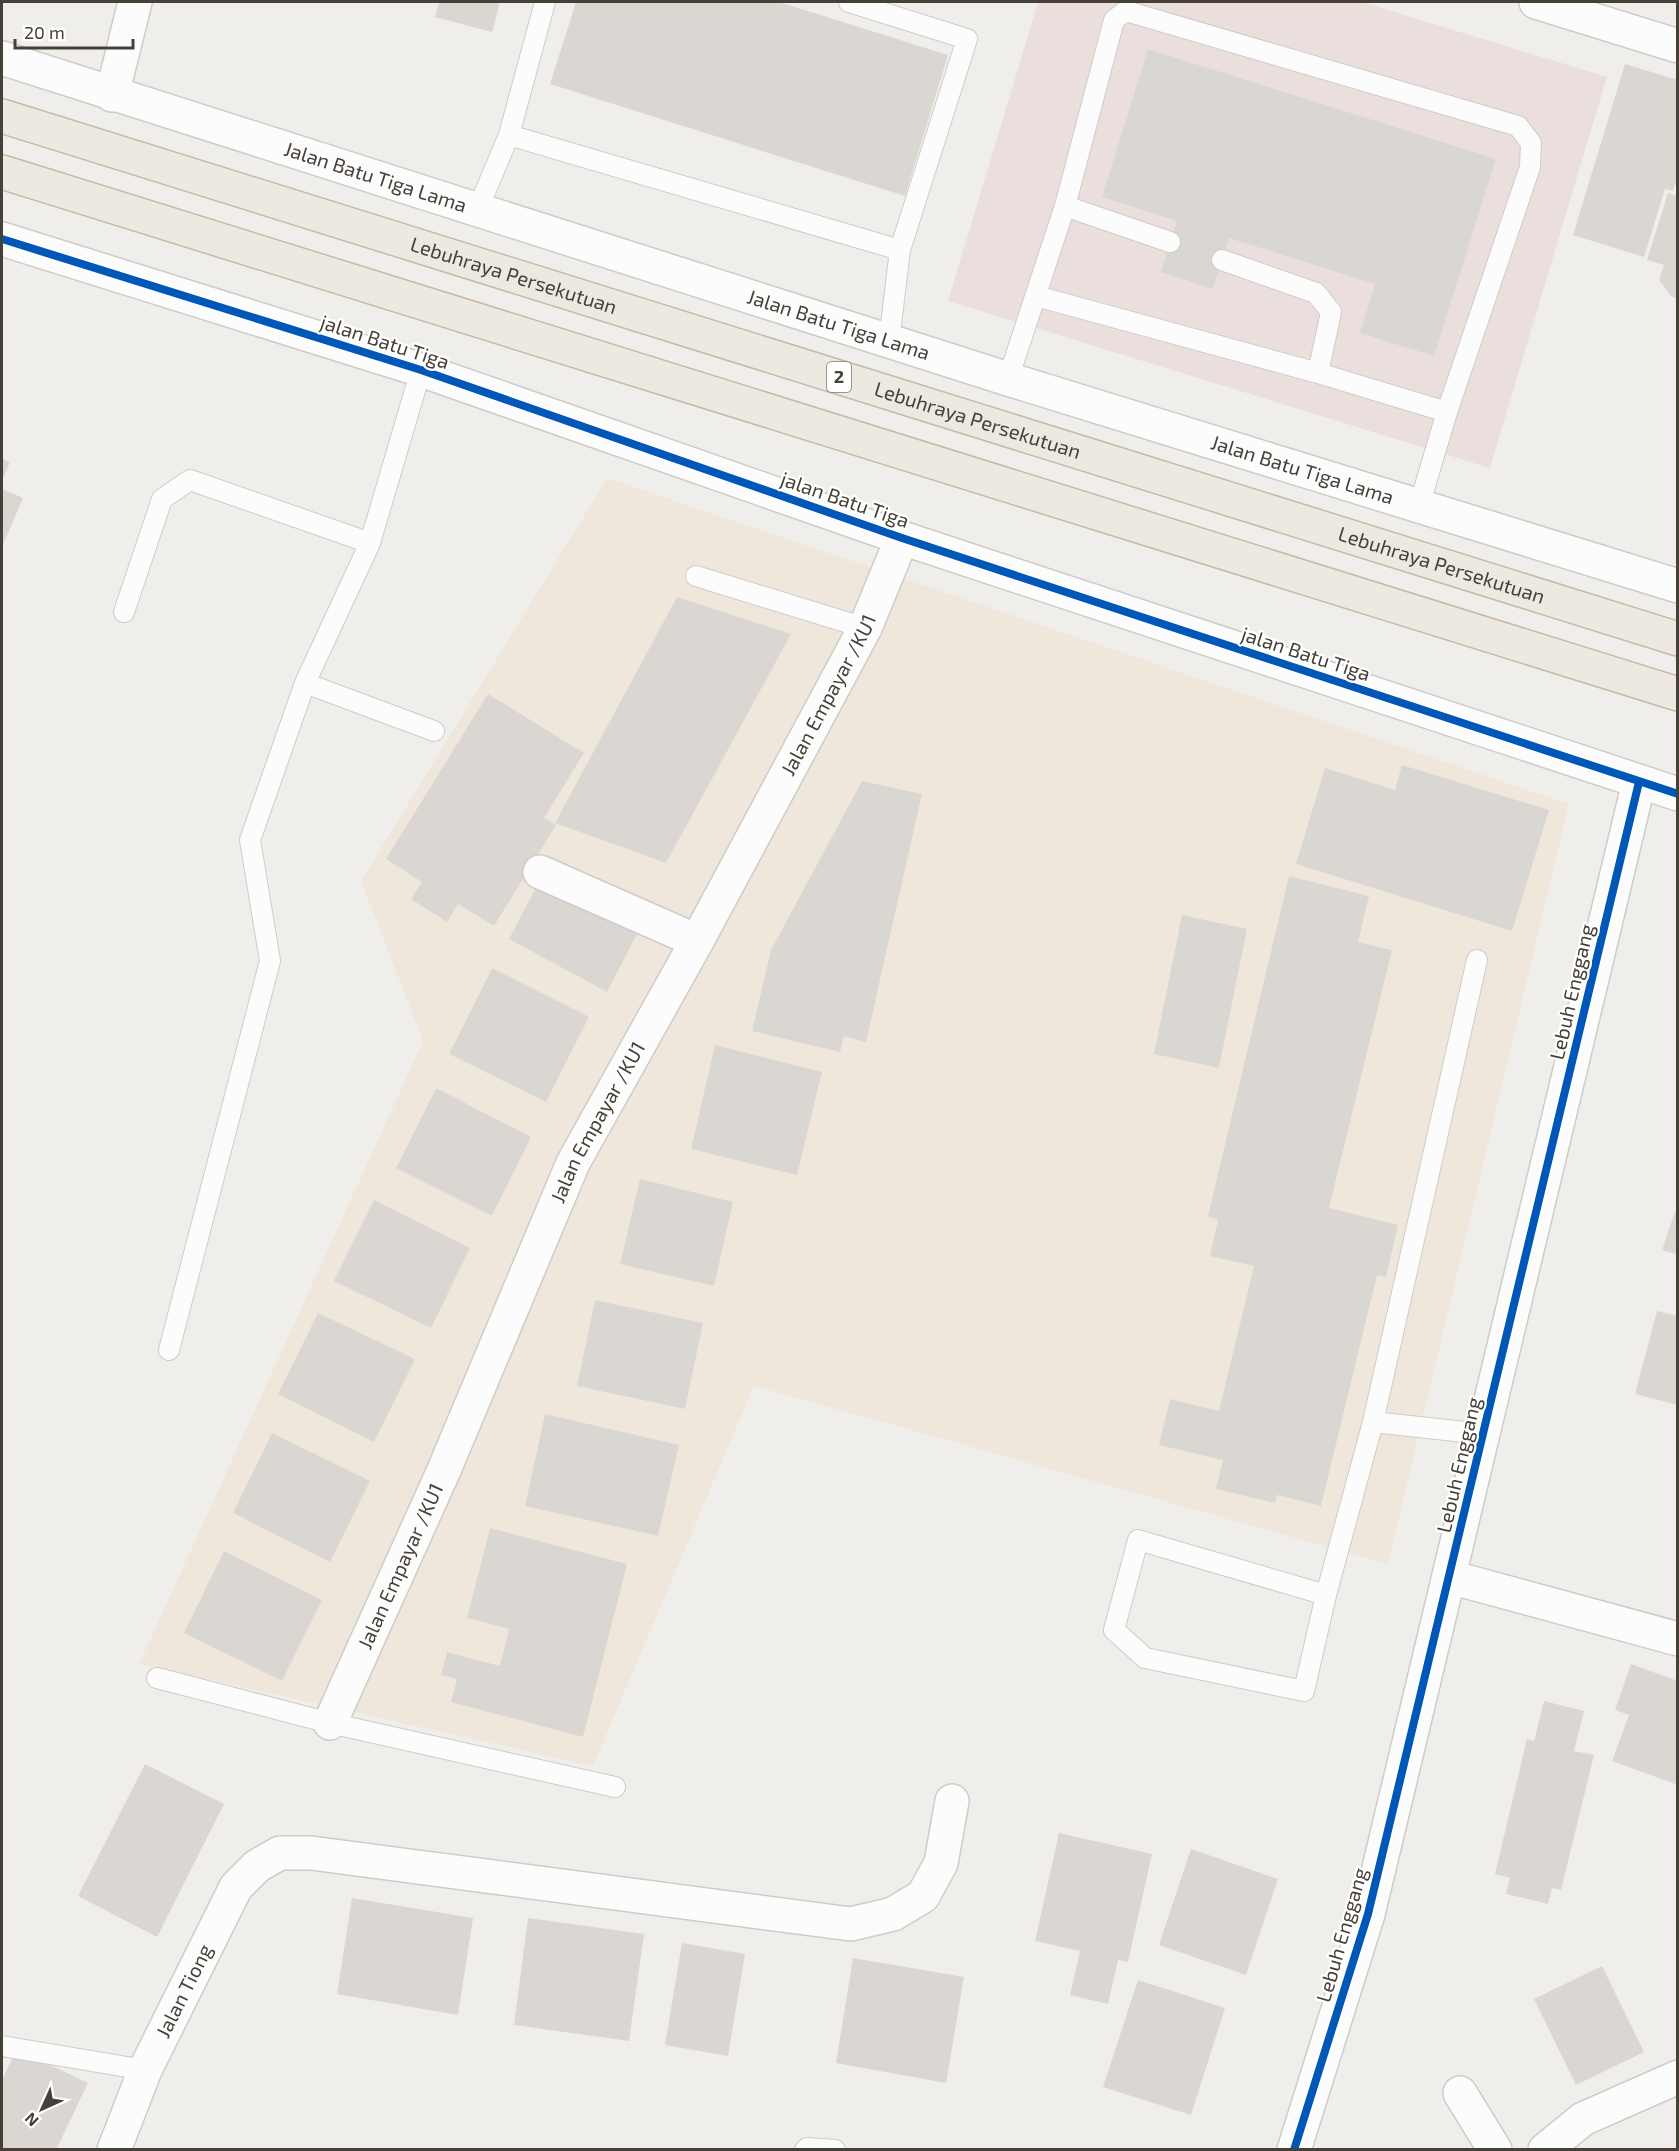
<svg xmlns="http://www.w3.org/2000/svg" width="1679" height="2151" font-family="'Exo 2',sans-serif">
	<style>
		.commercial { fill: #efe7dc }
		.medical { fill: #eadfdc }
		.building { fill: #dad7d3 }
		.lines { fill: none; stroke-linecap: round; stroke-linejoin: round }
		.service-casing { stroke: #ceccc8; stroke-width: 22 }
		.minor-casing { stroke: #ceccc8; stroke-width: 36 }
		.tertiary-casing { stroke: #ceccc8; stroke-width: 36 }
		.trunk-casing { stroke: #c6baa8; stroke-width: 36 }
		.service { stroke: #fdfcfc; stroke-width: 20 }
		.minor { stroke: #fdfcfc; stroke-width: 33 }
		.tertiary { stroke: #fdfcfc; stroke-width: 33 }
		.trunk { stroke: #ede8e0; stroke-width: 33 }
		.cycleway-casing { stroke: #fff; stroke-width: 11 }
		.cycleway { stroke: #0057b8; stroke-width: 8 }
		.labels { text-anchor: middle; stroke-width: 4.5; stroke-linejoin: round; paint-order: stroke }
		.shield { fill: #fff; stroke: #7e7973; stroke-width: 1.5 }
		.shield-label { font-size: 18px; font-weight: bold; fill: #464037 }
		.street-label { font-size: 20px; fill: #464037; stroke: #fff }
	</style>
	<rect width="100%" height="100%" fill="#f0eeeb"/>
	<!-- commercial -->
	<path class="commercial" d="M607,478L1569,804L1388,1564L754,1386L593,1766L139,1664L423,1041L361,881Z"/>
	<!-- medical -->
	<path class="medical" d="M1038,2H1362L1607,77L1490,468L948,301Z"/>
	<!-- building -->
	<path class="building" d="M439,2H500L492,32L435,17Z
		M576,2H779L948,55L905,196L550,84Z
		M1148,49L1496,159L1434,356L1360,333L1375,284L1229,238L1213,289L1161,272L1177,221L1102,197Z
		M1625,64L1678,80V175L1673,191L1665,189L1644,257L1573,235Z
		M1668,193L1678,196V299L1671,296L1659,280L1664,265L1647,260Z
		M2,459L10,462L2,481Z
		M2,489L23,498L2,547Z
		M677,597L791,634L666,863L555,823Z
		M488,694L584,753L544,818L556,825L494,926L458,904L447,922L411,899L422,882L386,859Z
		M1402,765L1549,810L1512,931L1296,864L1325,768L1395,790Z
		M862,781L922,794L866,1042L844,1036L840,1052L752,1031L771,950Z
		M552,857L650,909L607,992L509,939Z
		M1289,876L1369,896L1358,942L1392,950L1329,1208L1398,1225L1386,1277L1377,1275L1321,1506L1277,1495L1275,1503L1216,1489L1223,1460L1159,1445L1170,1399L1219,1411L1254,1266L1210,1256L1218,1220L1208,1216Z
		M1182,915L1247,929L1219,1068L1154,1054Z
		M492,968L589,1017L546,1102L449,1054Z
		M715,1045L822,1072L797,1175L691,1149Z
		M436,1088L531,1137L492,1216L396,1168Z
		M640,1179L733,1202L714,1286L620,1264Z
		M374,1200L470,1248L431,1328L334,1281Z
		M1675,1212H1678V1255L1662,1250Z
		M595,1300L703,1323L685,1409L577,1386Z
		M1657,1311L1678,1316V1405L1635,1394Z
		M318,1313L415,1359L374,1442L278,1394Z
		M545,1414L679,1445L658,1536L525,1506Z
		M272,1433L370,1481L330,1562L233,1513Z
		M490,1528L627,1564L583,1737L451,1702L457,1679L441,1675L447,1652L500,1666L509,1629L467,1618Z
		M224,1551L322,1600L282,1681L184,1633Z
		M1631,1664L1678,1681V1785L1612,1761L1629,1715L1615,1710Z
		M1544,1701L1584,1711L1574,1751L1594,1755L1561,1890L1552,1888L1548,1904L1506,1894L1510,1878L1495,1874L1527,1739L1534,1741Z
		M145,1764L224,1804L157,1937L78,1896Z
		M1059,1833L1152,1854L1128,1962L1118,1960L1108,2004L1070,1995L1080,1951L1035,1941Z
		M1191,1849L1278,1879L1246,1975L1159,1945Z
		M352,1898L473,1918L458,2015L337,1994Z
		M528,1918L644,1934L629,2041L514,2025Z
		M682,1943L745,1954L728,2056L665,2045Z
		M853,1958L964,1977L946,2083L836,2063Z
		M1602,1966L1644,2052L1576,2085L1534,1999Z
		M1138,1980L1225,2008L1191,2115L1103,2087Z
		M17,2049L88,2083L56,2150H2V2080Z"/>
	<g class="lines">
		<defs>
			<path id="service" d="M849,2L967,39L900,250L889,341
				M509,135L900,250
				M1065,206L1170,242
				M477,211L509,135L545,2
				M1222,260L1316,293L1331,312L1318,373
				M1036,296L1318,373L1447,412
				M1008,379L1065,206L1114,20L1126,11L1518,126L1531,143L1530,167L1447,412L1419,506
				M696,576L865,628
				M124,612L162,499L190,480L370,543
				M305,683L434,731
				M1477,960L1373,1422L1483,1434
				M169,1350L270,961L250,840L305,683L370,543L421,370
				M1326,1595L1138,1540L1114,1630L1145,1658L1304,1691L1326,1595L1373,1422
				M157,1678L330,1723L615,1787
				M2,2046L145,2070
				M805,2150L807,2148L835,2150"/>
			<g id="minor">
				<path d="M1536,2L1678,46"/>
				<path id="s1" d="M2,58L1008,379L1678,586"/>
				<path d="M112,95L135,2"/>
				<path d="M540,872L697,941"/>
				<path d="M1450,1577L1678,1639"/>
				<path id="s2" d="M330,1723L444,1470L573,1163L697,941L865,628L902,538"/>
				<path d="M1460,2093L1495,2150"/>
				<path id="s3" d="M114,2150L145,2070L236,1887L257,1866L280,1853H311L851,1924L893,1914L923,1896L941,1863L952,1801"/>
				<path d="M1294,2150L1368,1914L1639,782"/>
				<path d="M1545,2150L1583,2119L1678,2077"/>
			</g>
			<path id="tertiary" d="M2,239L421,370L902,538L1678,794"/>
			<g id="trunk">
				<path id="s4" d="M2,116L1678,639"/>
				<path d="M2,172L1678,694"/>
			</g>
		</defs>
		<!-- service casing -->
		<use href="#service" class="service-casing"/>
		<!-- minor casing -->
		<use href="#minor" class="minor-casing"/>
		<!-- tertiary casing -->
		<use href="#tertiary" class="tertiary-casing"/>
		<!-- trunk casing -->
		<use href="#trunk" class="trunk-casing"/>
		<!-- service -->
		<use href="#service" class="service"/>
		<!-- minor -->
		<use href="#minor" class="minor"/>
		<!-- tertiary -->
		<use href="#tertiary" class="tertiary"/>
		<!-- trunk -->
		<use href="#trunk" class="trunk"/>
		<defs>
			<path id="cycleway" d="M2,239L421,370L902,538L1678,794
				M1294,2150L1368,1914L1639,782"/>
		</defs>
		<!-- cycleway casing -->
		<use href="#cycleway" class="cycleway-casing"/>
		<!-- cycleway -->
		<use href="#cycleway" class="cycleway"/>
	</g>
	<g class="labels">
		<!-- shield labels -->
		<rect class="shield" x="827" y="362" width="24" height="30" rx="4.5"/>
		<g class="shield-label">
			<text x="839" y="383">2</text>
		</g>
		<!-- street labels -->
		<g class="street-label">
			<text dy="7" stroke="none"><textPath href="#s1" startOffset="392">Jalan Batu Tiga Lama</textPath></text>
			<text dy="7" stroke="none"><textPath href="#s4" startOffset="536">Lebuhraya Persekutuan</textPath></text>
			<text dy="7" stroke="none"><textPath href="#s1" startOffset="878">Jalan Batu Tiga Lama</textPath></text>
			<text transform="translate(385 342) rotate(18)" y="7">jalan Batu Tiga</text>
			<text dy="7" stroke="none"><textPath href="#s4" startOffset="1022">Lebuhraya Persekutuan</textPath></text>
			<text dy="7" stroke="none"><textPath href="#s1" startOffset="1364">Jalan Batu Tiga Lama</textPath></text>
			<text transform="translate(845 500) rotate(19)" y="7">jalan Batu Tiga</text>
			<text dy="7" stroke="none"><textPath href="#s4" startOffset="1508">Lebuhraya Persekutuan</textPath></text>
			<text transform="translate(1306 654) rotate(18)" y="7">jalan Batu Tiga</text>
			<text dy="7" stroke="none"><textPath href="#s2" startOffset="1144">Jalan Empayar /KU1</textPath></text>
			<text transform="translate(1572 992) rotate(-77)" y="7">Lebuh Enggang</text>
			<text dy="7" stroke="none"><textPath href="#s2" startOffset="658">Jalan Empayar /KU1</textPath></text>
			<text transform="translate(1459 1465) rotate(-77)" y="7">Lebuh Enggang</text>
			<text dy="7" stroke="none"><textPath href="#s2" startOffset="172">Jalan Empayar /KU1</textPath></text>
			<text transform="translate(1342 1935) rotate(-74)" y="7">Lebuh Enggang</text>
			<text dy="7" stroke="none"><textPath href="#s3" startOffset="174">Jalan Tiong</textPath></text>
		</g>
	</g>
	<!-- border -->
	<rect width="1679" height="2151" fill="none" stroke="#464037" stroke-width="6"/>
	<!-- north arrow -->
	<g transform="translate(42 2109) rotate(225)" stroke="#ffffff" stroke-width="4.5" paint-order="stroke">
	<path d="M0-4.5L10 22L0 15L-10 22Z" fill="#464037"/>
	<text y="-9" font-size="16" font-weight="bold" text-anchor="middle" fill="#464037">N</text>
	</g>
	<!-- scale -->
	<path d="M15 39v9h118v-9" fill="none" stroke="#464037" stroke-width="3"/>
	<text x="24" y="39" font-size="18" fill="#464037" stroke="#ffffff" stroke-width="4.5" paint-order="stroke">20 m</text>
</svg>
